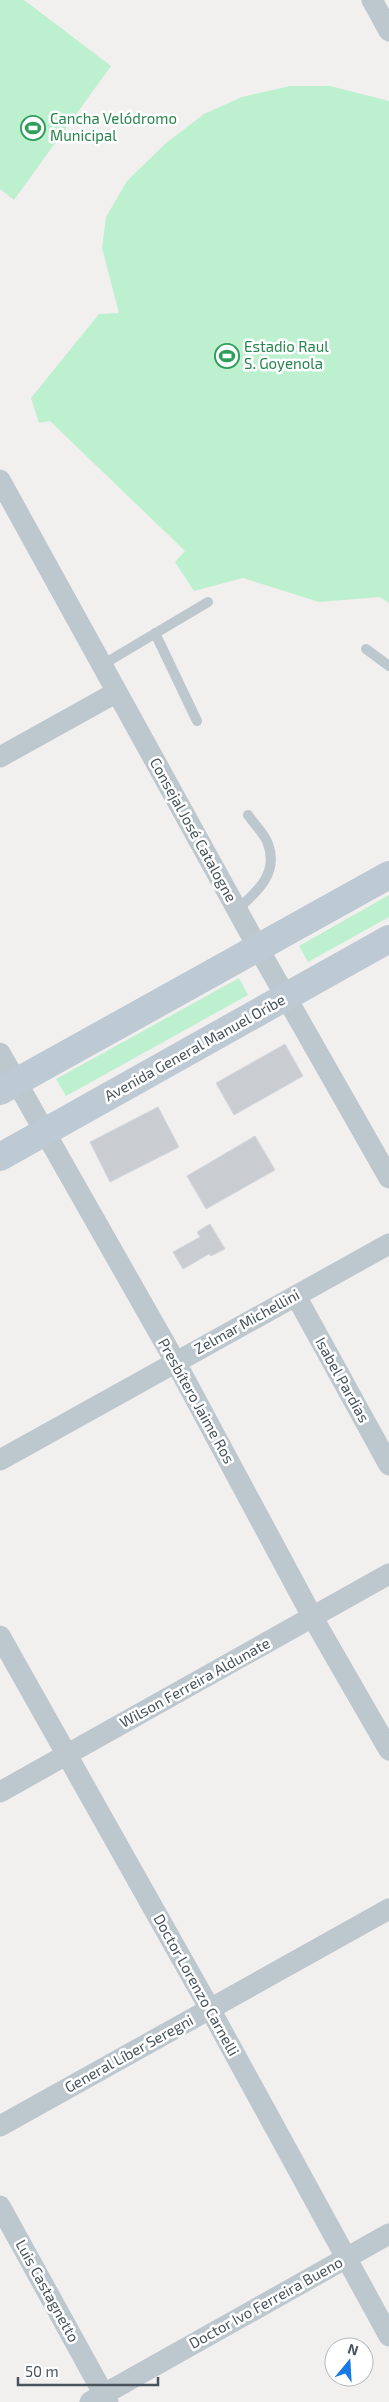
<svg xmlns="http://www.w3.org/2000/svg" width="389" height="2402" font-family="'Exo 2',sans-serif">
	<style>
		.green { fill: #bdf0cf }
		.building { fill: #c9cdd2; stroke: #d3d6db }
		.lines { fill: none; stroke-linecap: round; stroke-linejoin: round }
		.lane { stroke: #bdc7ce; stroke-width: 10 }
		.street { stroke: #bdc7ce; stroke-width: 21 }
		.secondary { stroke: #bdc9d3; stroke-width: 28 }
		.labels { text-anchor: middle; stroke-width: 5; stroke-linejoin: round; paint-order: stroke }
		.leisure-label { font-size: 15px; fill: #27864d; stroke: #fff; text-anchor: start }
		.street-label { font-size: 15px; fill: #47545d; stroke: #fff }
	</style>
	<rect width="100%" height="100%" fill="#f2efef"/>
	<!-- green -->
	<path class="green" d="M0,0H24L111,66L14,200L0,189Z
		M290,86H330L389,101V603L380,597L319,602L243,578L194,591L175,562L185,551L50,421L39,423L31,398L99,314L119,313L102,248L106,217L127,181L166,143L204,114L242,97Z
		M389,895V917L308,962L299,946Z
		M239,978L248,995L66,1096L56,1079Z"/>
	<!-- building -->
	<path class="building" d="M285,1044L303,1076L234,1115L216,1083Z
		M158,1107L179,1147L110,1182L90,1142Z
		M255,1136L275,1170L206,1209L187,1176Z
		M210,1224L225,1249L211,1256L209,1254L183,1269L173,1252L200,1237L197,1232Z"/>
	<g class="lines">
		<!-- lane -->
		<path class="lane" d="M155,633L197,721
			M366,649L389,666
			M102,665L208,602
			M237,910C257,892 279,873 268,844C265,834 254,824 248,815"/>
		<!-- street -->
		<path class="street" d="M372,0L389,31
			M0,480L257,946L389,1178
			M0,757L117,692
			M0,1053L175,1361L313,1618L389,1750
			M296,1296L389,1465
			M0,1460L389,1244
			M0,1636L210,2009L389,2336
			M0,1792L389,1574
			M0,2126L389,1909
			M0,2206L108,2402
			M90,2402L389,2234"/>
		<!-- secondary -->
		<path class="secondary" d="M0,1091L389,875
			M0,1157L389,939"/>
	</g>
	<!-- icons -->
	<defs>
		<symbol id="stadium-ring" viewBox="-11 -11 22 22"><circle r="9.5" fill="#fff" stroke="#2e9e5b" stroke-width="1.5"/><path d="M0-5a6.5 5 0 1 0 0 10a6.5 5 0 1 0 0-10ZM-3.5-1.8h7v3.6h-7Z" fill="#2e9e5b"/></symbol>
	</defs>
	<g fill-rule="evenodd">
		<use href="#stadium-ring" x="19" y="114" width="28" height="28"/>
		<use href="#stadium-ring" x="213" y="342" width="28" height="28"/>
	</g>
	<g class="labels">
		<!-- leisure labels -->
		<g class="leisure-label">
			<text x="50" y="124">Cancha Velódromo<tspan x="50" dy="17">Municipal</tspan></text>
			<text x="244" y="352">Estadio Raul<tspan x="244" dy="17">S. Goyenola</tspan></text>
		</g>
		<!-- street labels -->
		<g class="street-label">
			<text transform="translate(193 830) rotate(61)" y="5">Consejal José Catalogne</text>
			<text transform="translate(195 1048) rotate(-29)" y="5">Avenida General Manuel Oribe</text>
			<text transform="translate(247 1322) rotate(-29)" y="5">Zelmar Michellini</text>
			<text transform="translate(342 1380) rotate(61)" y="5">Isabel Pardias</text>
			<text transform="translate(196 1401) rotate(61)" y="5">Presbítero Jaime Ros</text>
			<text transform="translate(195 1683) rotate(-29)" y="5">Wilson Ferreira Aldunate</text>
			<text transform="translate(196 1985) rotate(61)" y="5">Doctor Lorenzo Carnelli</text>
			<text transform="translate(129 2054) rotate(-29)" y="5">General Líber Seregni</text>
			<text transform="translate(47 2291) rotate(61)" y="5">Luis Castagnetto</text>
			<text transform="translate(266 2303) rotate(-29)" y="5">Doctor Ivo Ferreira Bueno</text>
		</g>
	</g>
	<!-- north arrow -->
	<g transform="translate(349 2362) rotate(18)"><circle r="24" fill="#ffffff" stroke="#b5bbbe"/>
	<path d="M0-4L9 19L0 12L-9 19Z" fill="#1679e5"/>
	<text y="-8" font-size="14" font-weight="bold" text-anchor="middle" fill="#47545d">N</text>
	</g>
	<!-- scale -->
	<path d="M18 2377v8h140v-8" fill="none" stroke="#47545d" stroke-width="2.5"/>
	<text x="25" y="2377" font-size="15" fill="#47545d" stroke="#ffffff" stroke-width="4" paint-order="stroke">50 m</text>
</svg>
